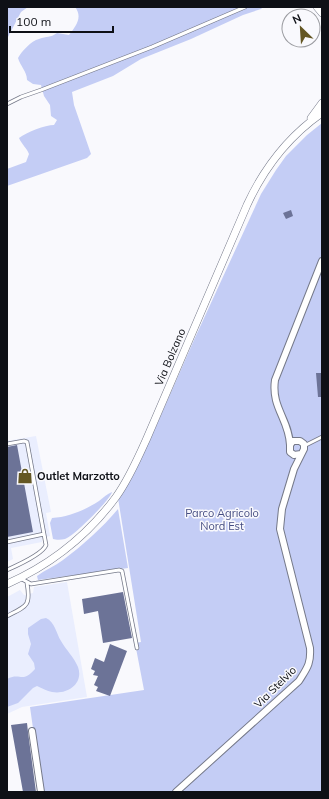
<svg xmlns="http://www.w3.org/2000/svg" width="329" height="799" font-family="Mulish,sans-serif">
	<style>
		.built { fill: #eaeefe }
		.green { fill: #c4cdf5 }
		.building { fill: #6c7397 }
		.lines { fill: none; stroke-linecap: round; stroke-linejoin: round }
		.service-casing { stroke: #757989; stroke-width: 4.5 }
		.minor-casing { stroke: #757989; stroke-width: 8 }
		.tertiary-casing { stroke: #757989; stroke-width: 8 }
		.service { stroke: #fff; stroke-width: 3 }
		.minor { stroke: #fff; stroke-width: 6 }
		.tertiary { stroke: #fff; stroke-width: 7 }
		.labels { text-anchor: middle; stroke-width: 3; stroke-linejoin: round; paint-order: stroke }
		.street-label { font-size: 11px; fill: #0e1016; stroke: #f9f9fd }
		.poi-label { font-size: 11px; font-weight: bold; fill: #0e1016; stroke: #f9f9fd; text-anchor: start }
		.park-label { font-size: 11px; fill: #454d82; stroke: #f9f9fd }
	</style>
	<rect width="100%" height="100%" fill="#f9f9fd"/>
	<!-- built -->
	<path class="built" d="M36,436L51,512L46,513L50,536L42,538V542L11,548L13,559L7,562V441Z
		M67,582L87,697L22,707L7,714V597L20,590L24,595L33,593L34,587Z"/>
	<!-- green -->
	<path class="green" d="M7,7H28L21,12L7,39Z
		M75,7H263L261,9L243,15L191,39L141,59L113,76L72,92L74,105L91,154L87,158L7,186V169L26,162L29,154C27,148 22,145 19,138C27,132 45,125 54,125L57,120L51,116L50,105L44,96L41,85L33,84L27,80C27,71 20,66 18,58C22,51 31,41 39,39C47,36 50,38 57,33L69,35C76,26 83,17 75,7Z
		M322,123V792H42L30,707L144,690L135,643L141,642L118,498L154,431L194,340L261,194L276,170L286,156L307,135Z
		M112,492C111,499 73,537 65,539C61,540 56,540 53,539L50,523L52,518C69,517 85,510 99,501C104,497 107,494 112,492Z
		M118,509L128,568L38,580L37,576C45,570 55,566 63,560C83,545 102,528 118,509Z
		M46,618C55,622 56,633 61,641C66,650 74,657 78,667C84,684 67,695 52,692C47,691 42,688 37,686L33,688L18,703L7,707V679C21,672 22,684 35,669L34,663L28,654L31,644L28,634V628L41,619Z"/>
	<!-- building -->
	<path class="building" d="M291,210L293,216L286,219L283,213Z
		M316,373H322V397H318Z
		M17,445L33,532L7,537V447Z
		M123,592L132,638L103,643L98,611L84,614L82,599Z
		M110,644L127,651L110,696L96,691L98,687L94,685L98,676L93,675L95,671L91,669L95,658L104,662Z
		M27,723L28,732L36,792H23L11,725Z"/>
	<g class="lines">
		<defs>
			<path id="service" d="M7,104L21,97L41,90L152,47L245,7
				M7,444L24,441L27,442L46,545C43,554 16,566 7,570
				M304,446L322,437
				M7,542L44,534
				M20,578L31,584L119,570L122,571L137,648
				M7,616C27,606 31,606 27,583"/>
			<path id="minor" d="M290,445C289,419 271,408 275,380L322,261
				M32,731L41,792
				M176,792L299,681C307,668 311,664 310,648L280,529L282,509L294,469L304,449V444L300,441H293L290,445V452L294,455L301,454"/>
			<path id="tertiary" d="M317,7L322,13
				M311,118L322,103
				M7,584C50,565 88,535 116,497C129,479 138,458 147,438L247,205C264,168 289,136 322,113"/>
		</defs>
		<!-- service casing -->
		<use href="#service" class="service-casing"/>
		<!-- minor casing -->
		<use href="#minor" class="minor-casing"/>
		<!-- tertiary casing -->
		<use href="#tertiary" class="tertiary-casing"/>
		<!-- service -->
		<use href="#service" class="service"/>
		<!-- minor -->
		<use href="#minor" class="minor"/>
		<!-- tertiary -->
		<use href="#tertiary" class="tertiary"/>
	</g>
	<!-- icons -->
	<defs>
		<symbol id="shop-bare" viewBox="-9 -9 18 18"><path d="M-5-2.5h2.3a2.7 3.5 0 0 1 5.4 0H5L5.5 6h-11ZM-1.5-2.5h3a1.5 2.3 0 0 0-3 0Z" fill="#645724" stroke="#f9f9fd" stroke-width="2.5" paint-order="stroke"/></symbol>
	</defs>
	<g fill-rule="evenodd">
		<use href="#shop-bare" x="14" y="465" width="22" height="22"/>
	</g>
	<g class="labels">
		<!-- street labels -->
		<g class="street-label">
			<text transform="translate(170 357) rotate(-67)" y="4">Via Bolzano</text>
			<text transform="translate(275 687) rotate(-45)" y="4">Via Stelvio</text>
		</g>
		<!-- poi labels -->
		<g class="poi-label">
			<text x="37" y="480">Outlet Marzotto</text>
		</g>
		<!-- park labels -->
		<g class="park-label">
			<text x="222" y="517">Parco Agricolo<tspan x="222" dy="13">Nord Est</tspan></text>
		</g>
	</g>
	<!-- border -->
	<rect width="329" height="799" fill="none" stroke="#0e1016" stroke-width="16"/>
	<!-- north arrow -->
	<g transform="translate(301 28) rotate(335)"><circle r="19" fill="#f9f9fd" stroke="#9b9ca1"/>
	<path d="M0-3L7 15L0 10L-7 15Z" fill="#645724"/>
	<text y="-6" font-size="11" font-weight="bold" text-anchor="middle" fill="#0e1016">N</text>
	</g>
	<!-- scale -->
	<path d="M10 26v6h103v-6" fill="none" stroke="#0e1016" stroke-width="2"/>
	<text x="16" y="26" font-size="12" fill="#0e1016" stroke="#f9f9fd" stroke-width="3" paint-order="stroke">100 m</text>
</svg>
